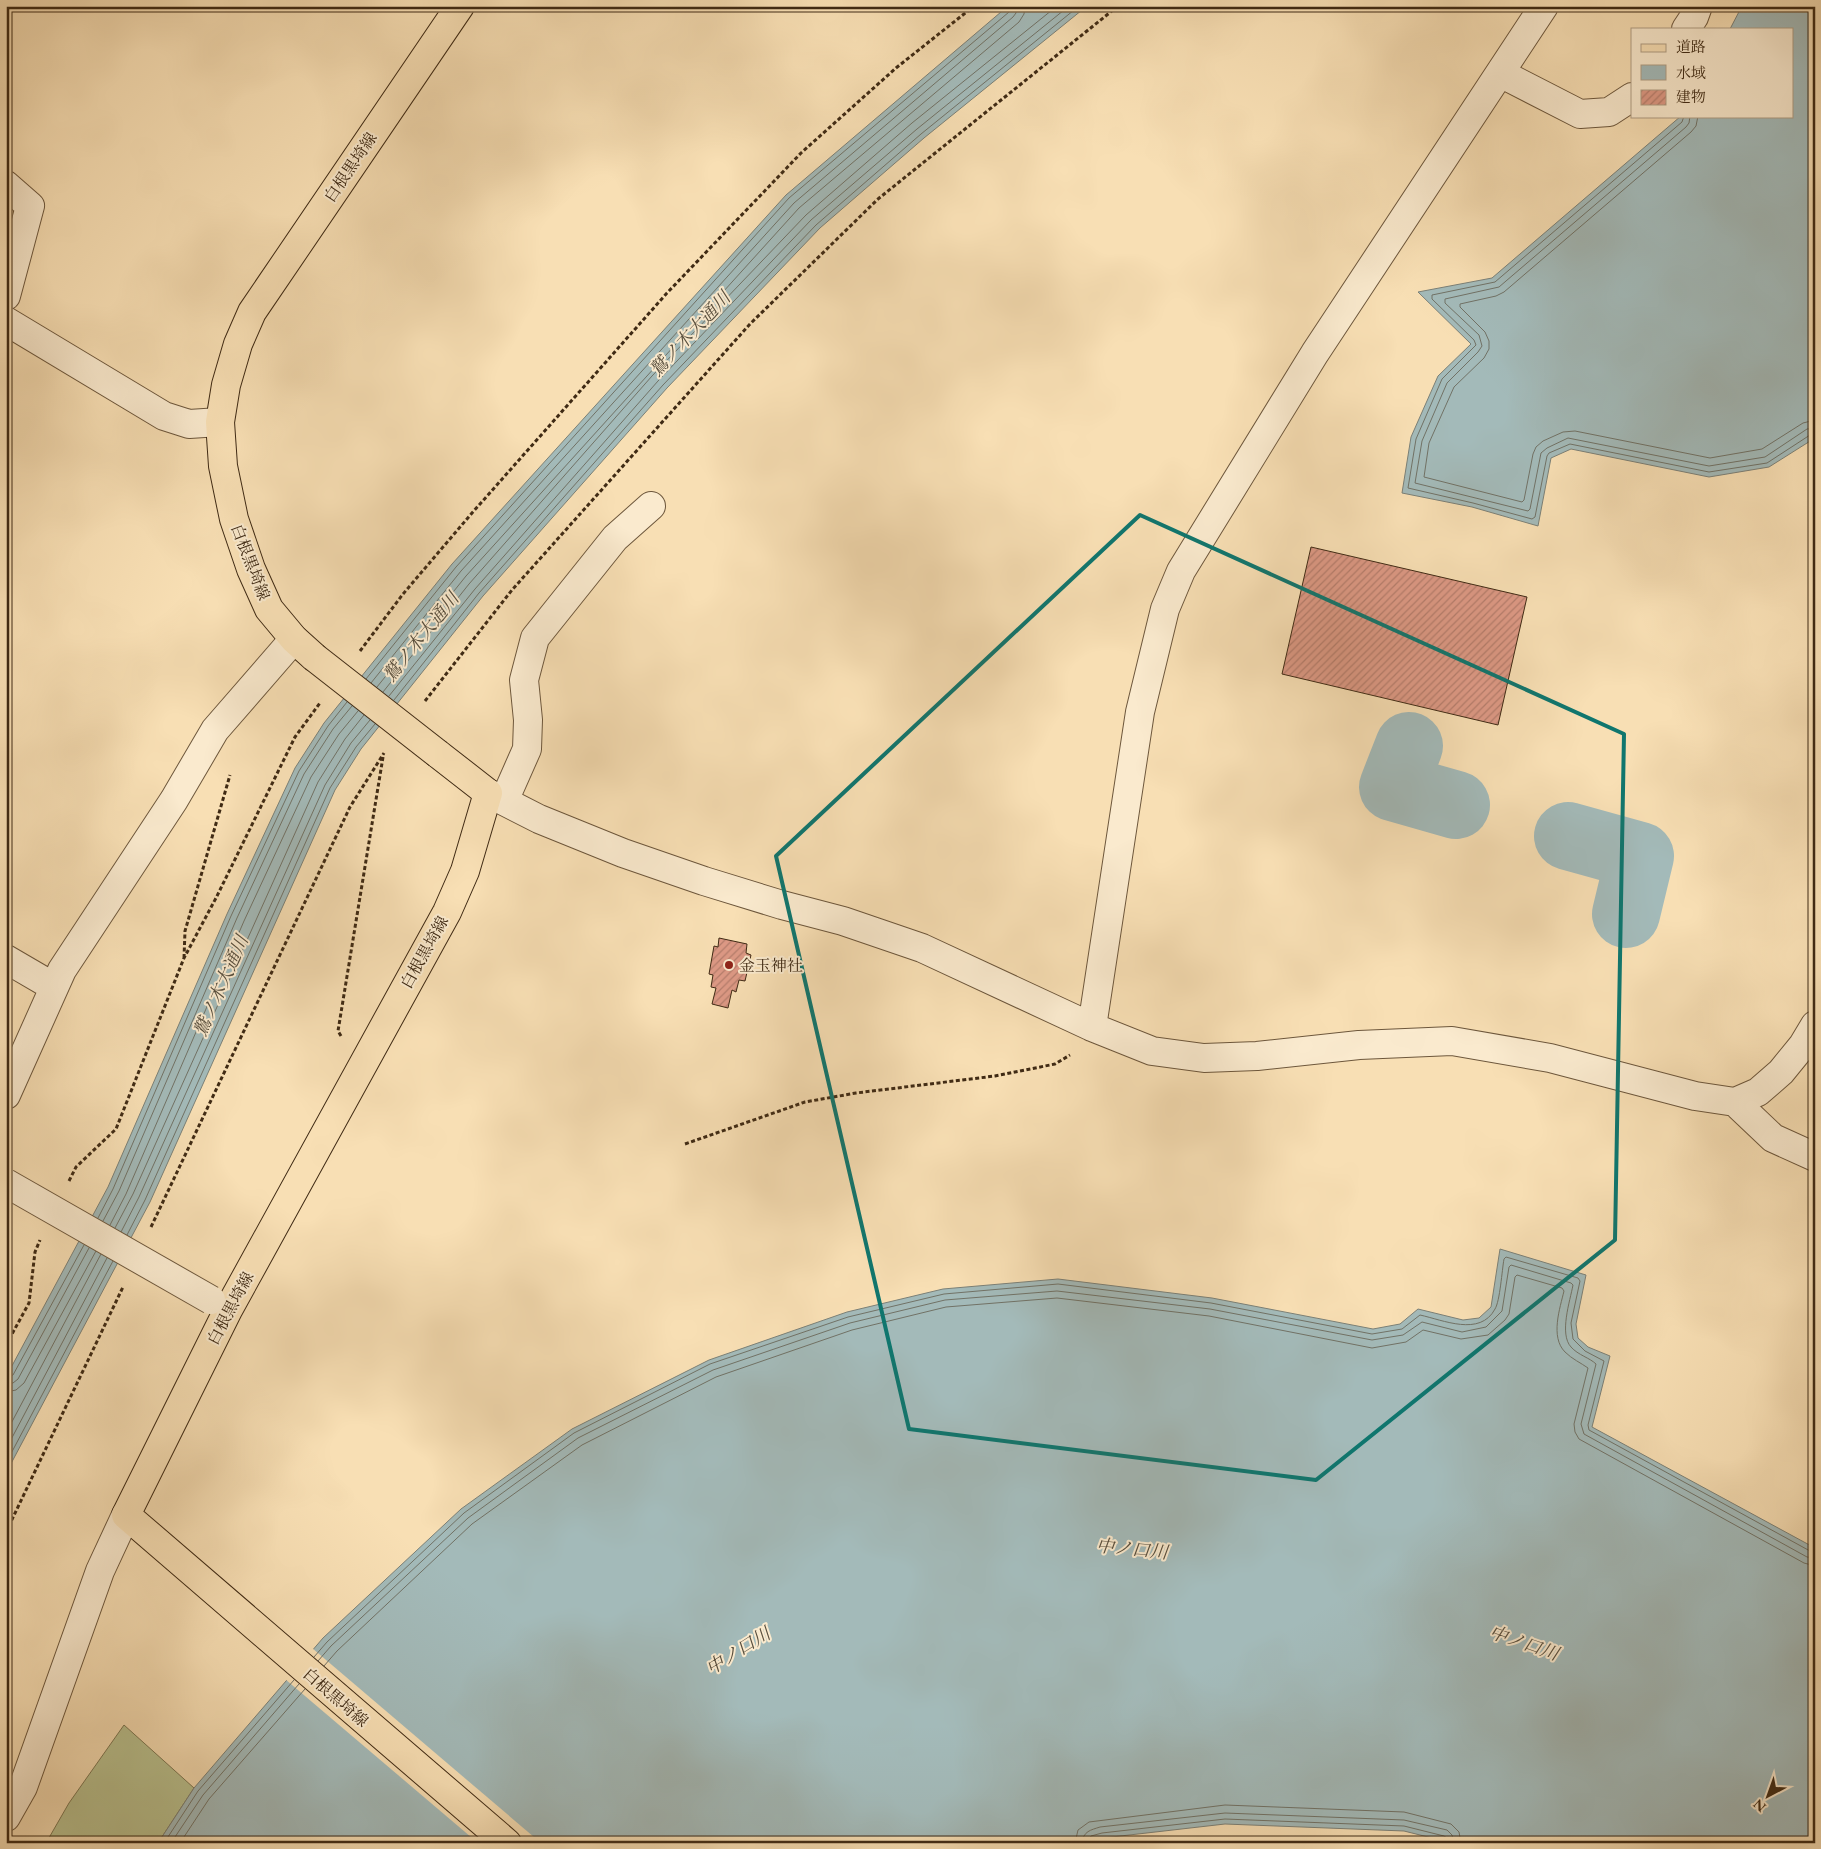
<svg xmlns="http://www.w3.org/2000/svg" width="1821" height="1849" font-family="'EB Garamond','Noto Serif JP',serif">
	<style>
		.grass { fill: #b9c290; stroke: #7c7652 }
		.water { fill: #a3bab9; stroke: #7b8077 }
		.pier { fill: #f8dfb4 }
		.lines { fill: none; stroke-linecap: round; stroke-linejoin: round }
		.shore { stroke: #717266; stroke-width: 1 }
		.river { stroke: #a3bab9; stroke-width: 68 }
		.building { fill: url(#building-hatch); stroke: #3f2a14 }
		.minor-casing { stroke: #6d573c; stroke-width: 30 }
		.major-casing { stroke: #3f2a14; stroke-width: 30 }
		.path { stroke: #3f2a14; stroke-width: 3; stroke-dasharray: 4 2.5; stroke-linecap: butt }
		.minor { stroke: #faeace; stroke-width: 28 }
		.major { stroke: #f8dfb4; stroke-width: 28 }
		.minor-bridge-casing { stroke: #6d573c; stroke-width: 30; stroke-linecap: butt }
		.major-bridge-casing { stroke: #3f2a14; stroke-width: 30; stroke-linecap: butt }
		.minor-bridge { stroke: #faeace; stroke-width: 28 }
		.major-bridge { stroke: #f8dfb4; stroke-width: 28 }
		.marked { fill: none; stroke: #0f766e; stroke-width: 4; stroke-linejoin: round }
		.poi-dot { fill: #8f2418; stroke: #faeace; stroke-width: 2 }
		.labels { text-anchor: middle; stroke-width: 4; stroke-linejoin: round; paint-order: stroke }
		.street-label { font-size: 16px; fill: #3f2a14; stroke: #faeace }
		.poi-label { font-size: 16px; fill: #3f2a14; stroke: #faeace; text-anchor: start }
		.water-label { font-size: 18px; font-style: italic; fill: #584e3d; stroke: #faeace }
	</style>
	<defs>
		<pattern id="building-hatch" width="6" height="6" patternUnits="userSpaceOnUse" patternTransform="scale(1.25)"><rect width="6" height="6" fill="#dd9985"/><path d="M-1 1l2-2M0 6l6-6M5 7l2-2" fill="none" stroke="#b57d6c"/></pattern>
	</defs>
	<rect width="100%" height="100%" fill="#f8dfb4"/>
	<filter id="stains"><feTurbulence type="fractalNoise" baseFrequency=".004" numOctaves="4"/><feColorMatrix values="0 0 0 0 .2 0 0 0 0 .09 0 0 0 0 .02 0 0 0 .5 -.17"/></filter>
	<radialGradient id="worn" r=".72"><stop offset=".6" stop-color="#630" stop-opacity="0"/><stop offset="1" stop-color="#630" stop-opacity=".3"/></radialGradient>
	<!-- grass -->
	<path class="grass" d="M124,1725L194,1788L158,1843H46L69,1803Z"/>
	<!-- water -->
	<path class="water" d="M1008,6H1087L924,138L820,228L667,388L483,596L361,749L335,790L150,1202L6,1473V1377L108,1187L227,914L295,768L324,723L452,564L786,195Z
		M1742,6H1815V438L1769,467L1709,477L1571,449L1551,458L1538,526L1472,507L1402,493L1411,437L1438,376L1471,344L1418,292L1492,278L1681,116H1792V29H1730Z
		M1500,1249L1586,1275L1576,1324L1578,1338L1588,1347L1610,1356L1592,1427L1815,1548V1843H1452L1404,1831L1225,1824L1103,1838L1083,1843H158L194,1788L323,1638L461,1509L572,1429L709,1360L847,1312L943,1289L1058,1279L1212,1298L1373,1329L1400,1324L1418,1309L1463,1320L1479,1318L1491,1307Z"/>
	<!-- pier -->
	<path class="pier" d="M312,1648L541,1843H478L285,1679Z"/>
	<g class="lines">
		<!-- shore -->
		<path class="shore" d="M1684,116L1682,122L1495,282L1432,295V299L1474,340L1476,345L1442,379L1416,439L1408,488L1473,503L1532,519L1535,517L1547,456L1549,453L1570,444L1709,472L1767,463L1810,435L1815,434
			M1690,116L1689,123L1686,127L1499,287L1445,299V303L1479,335L1482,346L1478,352L1447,383L1422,441L1415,483L1528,511L1530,509L1541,453L1547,448L1568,438L1709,466L1765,457L1807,429L1815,428
			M1698,116L1696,126L1691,132L1504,292L1496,296L1460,304V307L1485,332L1489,341V349L1484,358L1454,387L1429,443L1424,477L1522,502L1524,500L1533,454L1536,447L1543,441L1563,432L1575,431L1710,458L1762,449L1803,423L1815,420
			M366,679L456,567L789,198L1009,12L1011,6
			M371,683L461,571L794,203L1013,17L1016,13L1017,6
			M377,687L466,576L799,208L1019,22L1024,14L1025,6
			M383,692L469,584L652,376L806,215L912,123L1057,6
			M389,696L475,589L658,381L811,220L917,129L1069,6
			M394,700L479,593L663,385L816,225L921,134L1079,6
			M98,1218L113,1189L231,916L299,771L328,726L347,702
			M103,1221L119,1191L237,918L304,774L333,729L352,706
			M110,1225L126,1194L244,921L311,777L339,734L358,711
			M115,1228L133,1194L318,782L345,739L364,715
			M121,1232L139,1197L325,785L351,743L370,720
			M127,1235L145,1200L330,788L356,747L375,724
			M6,1378L13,1375L84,1245
			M6,1384L13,1383L18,1379L89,1248
			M6,1392L16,1390L24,1383L96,1251
			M6,1433L101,1254
			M6,1449L107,1258
			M6,1463L113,1261
			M314,1657L327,1642L464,1513L574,1433L710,1364L848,1317L944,1294L1058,1284L1211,1303L1372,1334L1402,1329L1420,1315C1443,1320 1480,1337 1495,1309C1500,1301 1502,1270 1504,1259L1506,1257L1578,1278L1580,1281L1571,1323L1573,1339L1585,1351L1604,1361L1588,1425L1589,1430L1810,1551L1815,1552
			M318,1661L331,1646L468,1518L578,1438L713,1370L850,1323L945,1300L1057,1291L1210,1309L1372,1340L1403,1335L1422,1322L1462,1332L1486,1327L1502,1311L1509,1267L1511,1265L1571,1283L1573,1285C1570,1301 1559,1334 1571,1347C1578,1355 1590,1358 1596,1364L1581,1424L1584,1434L1807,1557L1815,1558
			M324,1666L337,1651L472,1524L582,1445L716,1377L852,1330L946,1307L1057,1298L1209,1316L1372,1348L1406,1342L1423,1330L1461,1339L1488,1335L1505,1320L1509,1314L1515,1277L1517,1275L1562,1288L1564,1291C1560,1308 1550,1337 1565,1352C1572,1359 1581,1363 1588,1368L1574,1424L1575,1432L1579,1439L1804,1563L1815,1566
			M164,1843L198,1791L294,1680
			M171,1843L203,1795L299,1684
			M180,1843L209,1799L305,1689
			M1075,1843L1078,1830L1089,1822L1225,1805L1404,1812L1451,1824L1459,1832L1461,1843
			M1082,1843C1083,1831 1091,1830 1100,1827L1225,1813L1404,1820L1447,1830L1452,1835L1454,1843
			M1088,1843L1091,1836L1102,1833L1225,1819L1404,1826L1444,1836L1447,1838L1448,1843"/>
		<!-- river -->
		<path class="river" d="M1409,746L1393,787L1456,805
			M1568,836L1640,856L1626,914"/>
	</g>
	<!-- building -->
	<path class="building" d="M1311,547L1527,597L1498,725L1282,674Z
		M719,938L747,944L746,953L751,955L745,981L739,980L736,992L732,990L728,1008L712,1004L716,988L711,987L713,975L709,974L714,946L718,947Z"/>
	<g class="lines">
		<defs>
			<path id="minor" d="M1686,29L1694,17L1698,6
				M1500,73L1580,114L1609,112L1632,97
				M6,185L30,206L6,296
				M6,321L164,416L189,424L220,422
				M488,793L539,819L623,853L704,881L782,905L843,921L922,948L1092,1027L1152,1051L1204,1058L1257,1056L1359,1045L1452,1041L1550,1058L1695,1096L1735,1102L1758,1092L1781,1072L1803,1045L1815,1025
				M504,801L527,749L528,720L524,680L535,638L615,538L651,506
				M6,959L54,987
				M1092,1027L1140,712L1165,609L1181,571L1315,353L1544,6
				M6,1095L62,970L174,800L215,730L294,639
				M1735,1102L1773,1138L1815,1157
				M6,1817L23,1787L100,1571L126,1515"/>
			<path id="major" d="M314,657L294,639L269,609L251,569L234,519L223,466L220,422L226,385L238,344L252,312L460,6
				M438,754L488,793L465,871L447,912L228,1310L126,1515L507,1843"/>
		</defs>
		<!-- minor casing -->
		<use href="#minor" class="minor-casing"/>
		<!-- major casing -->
		<use href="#major" class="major-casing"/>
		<!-- path -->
		<path class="path" d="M360,651L403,594L472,513L667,293L801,153L896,68L974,6
			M425,701L512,590L750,324L878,199L1118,6
			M184,958L185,931L230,775
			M341,1036L338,1031L383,757
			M685,1144L805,1102L856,1093L995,1076L1055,1064L1070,1055
			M69,1181L76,1167L116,1129L184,958L216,898L295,737L320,703
			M151,1227L350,807L384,753
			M6,1345L29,1303L35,1252L40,1240
			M6,1532L123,1287"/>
		<!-- minor -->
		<use href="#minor" class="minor"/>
		<!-- major -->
		<use href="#major" class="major"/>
		<defs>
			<path id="minor-bridge" d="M6,1183L211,1300"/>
			<path id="major-bridge" d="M314,657L438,754"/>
		</defs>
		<!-- minor-bridge casing -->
		<use href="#minor-bridge" class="minor-bridge-casing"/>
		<!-- major-bridge casing -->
		<use href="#major-bridge" class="major-bridge-casing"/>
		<!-- minor-bridge -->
		<use href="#minor-bridge" class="minor-bridge"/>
		<!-- major-bridge -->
		<use href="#major-bridge" class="major-bridge"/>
	</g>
	<!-- marked area -->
	<path class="marked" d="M1140,515L1624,734L1615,1240L1316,1480L909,1429L776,856Z"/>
	<!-- markers -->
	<circle class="poi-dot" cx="729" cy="965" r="5"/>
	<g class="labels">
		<!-- street labels -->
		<g class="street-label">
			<text transform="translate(350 167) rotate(-56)" y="6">白根黒埼線</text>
			<text transform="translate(251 562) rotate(69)" y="6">白根黒埼線</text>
			<text transform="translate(424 952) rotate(-61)" y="6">白根黒埼線</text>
			<text transform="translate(230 1308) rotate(-62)" y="6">白根黒埼線</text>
			<text transform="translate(336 1697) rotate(41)" y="6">白根黒埼線</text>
		</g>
		<!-- poi labels -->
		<g class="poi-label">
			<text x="739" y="971">金玉神社</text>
		</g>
		<!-- water labels -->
		<g class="water-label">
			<text transform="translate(690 334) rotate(-47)" y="6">鷲ノ木大通川</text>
			<text transform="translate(421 637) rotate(-51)" y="6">鷲ノ木大通川</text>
			<text transform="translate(221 986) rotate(-66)" y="6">鷲ノ木大通川</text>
			<text transform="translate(1132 1549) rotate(6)" y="6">中ノ口川</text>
			<text transform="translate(1524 1643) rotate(19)" y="6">中ノ口川</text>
			<text transform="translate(738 1651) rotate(-32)" y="6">中ノ口川</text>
		</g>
	</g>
	<!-- margin -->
	<rect width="1821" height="1849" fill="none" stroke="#f8dfb4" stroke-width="25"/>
	<rect x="8" y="8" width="1806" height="1834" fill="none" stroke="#3f2a14" stroke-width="2.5"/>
	<rect x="12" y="12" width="1796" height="1824" fill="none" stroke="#3f2a14"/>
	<!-- legend -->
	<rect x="1631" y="28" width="162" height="90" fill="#faeace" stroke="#af9d84"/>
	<rect x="1641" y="44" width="25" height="8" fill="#f8dfb4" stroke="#af9d84"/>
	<text x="1676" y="52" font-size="15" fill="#3f2a14">道路</text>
	<rect x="1641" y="65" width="25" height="15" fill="#a3bab9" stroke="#af9d84"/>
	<text x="1676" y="78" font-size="15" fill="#3f2a14">水域</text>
	<rect x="1641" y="90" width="25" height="15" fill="url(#building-hatch)" stroke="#af9d84"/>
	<text x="1676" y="102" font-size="15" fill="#3f2a14">建物</text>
	<!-- north arrow -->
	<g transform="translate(1768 1796) rotate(221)" stroke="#faeace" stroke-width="4" paint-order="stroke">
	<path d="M0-4L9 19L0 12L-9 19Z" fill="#3f2a14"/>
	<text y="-8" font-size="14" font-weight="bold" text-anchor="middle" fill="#3f2a14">N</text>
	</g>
	<rect width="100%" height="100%" filter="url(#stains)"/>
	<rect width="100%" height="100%" fill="url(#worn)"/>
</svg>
